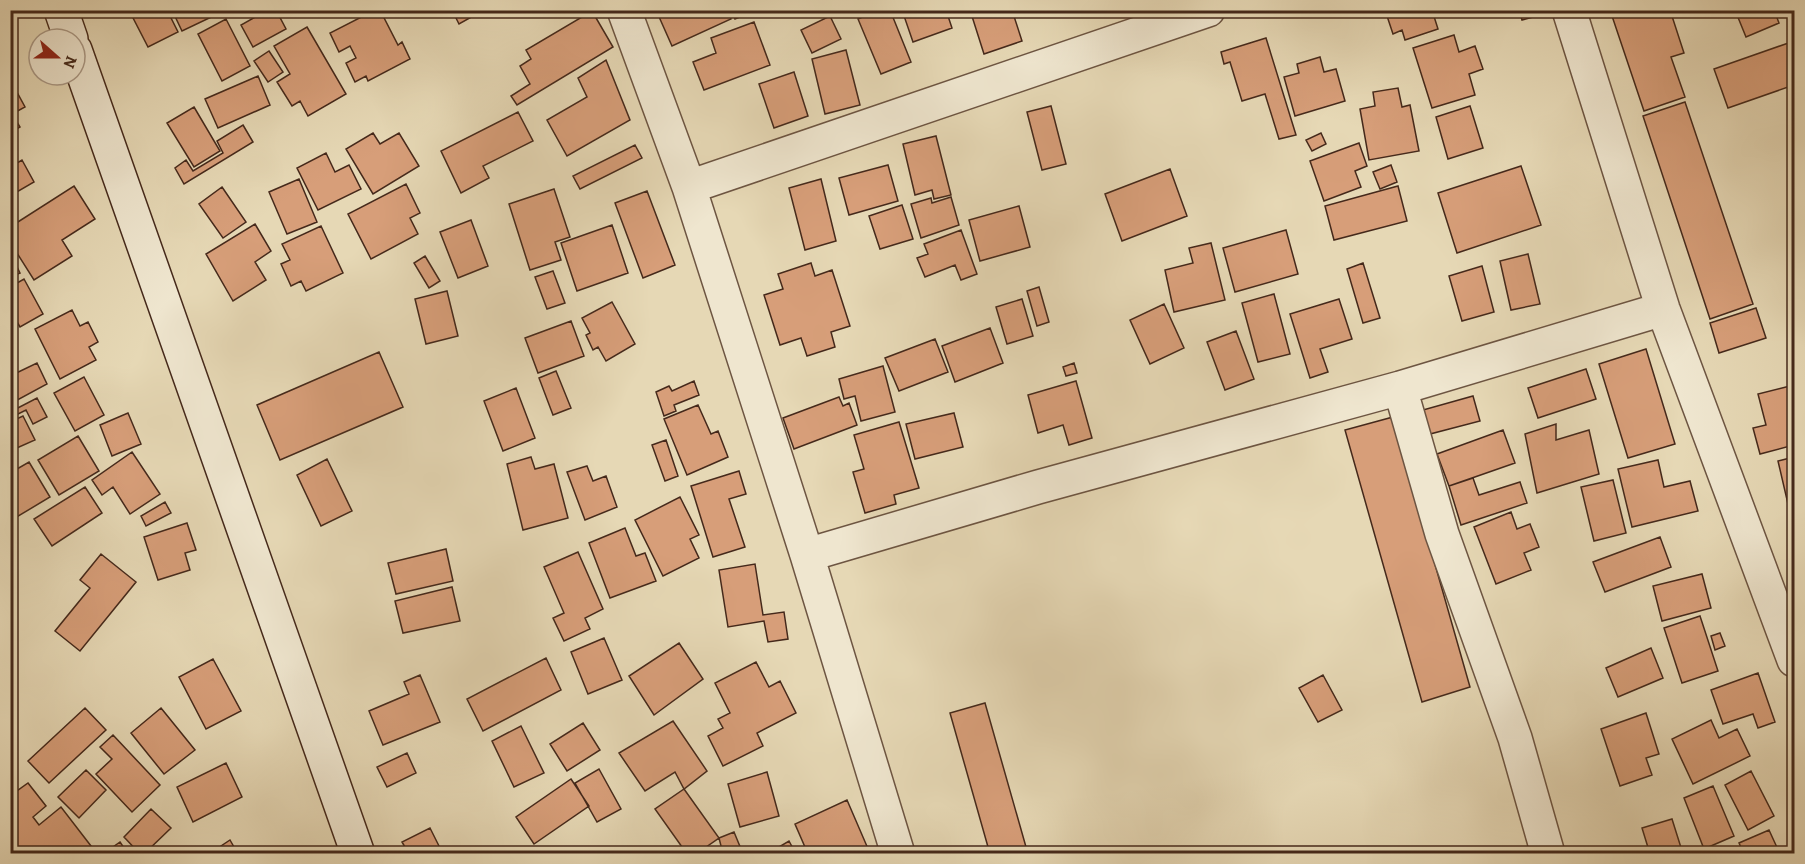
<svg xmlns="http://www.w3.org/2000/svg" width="1805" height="864" font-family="Alegreya,serif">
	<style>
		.building { fill: #d79e79; stroke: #45291b; stroke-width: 1.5 }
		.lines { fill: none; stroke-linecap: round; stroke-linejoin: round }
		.street-casing { stroke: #6d5542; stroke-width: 36 }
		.secondary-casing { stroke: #45291b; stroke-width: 36 }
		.street { stroke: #efe6cf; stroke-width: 33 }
		.secondary { stroke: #efe6cf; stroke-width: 33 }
	</style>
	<rect width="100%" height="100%" fill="#e6d8b5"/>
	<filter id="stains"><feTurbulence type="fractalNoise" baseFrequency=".00333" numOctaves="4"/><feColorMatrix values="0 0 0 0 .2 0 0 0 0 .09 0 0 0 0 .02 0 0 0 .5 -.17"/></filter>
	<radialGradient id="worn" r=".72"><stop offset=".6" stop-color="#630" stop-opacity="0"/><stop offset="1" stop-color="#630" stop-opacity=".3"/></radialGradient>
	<!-- building -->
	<path class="building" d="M134,10H167L178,32L148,47L130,12Z
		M172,10H226L182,31Z
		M268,10H276L286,29L253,47L241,25Z
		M375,10H380L398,45L402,42L410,59L368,81L366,76L355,82L346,63L356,58L350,46L339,52L330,33Z
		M452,10H484L459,24Z
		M656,10H727L731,19L672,46Z
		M732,10H757L735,19Z
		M878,10H890L911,62L881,74L858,19Z
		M909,10H946L952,28L913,42L903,13Z
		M970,10H1012L1022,41L984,54Z
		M1385,10H1432L1438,29L1405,40L1402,30L1393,34Z
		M1519,10H1548V13L1522,20Z
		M1610,10H1670L1684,53L1671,57L1685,97L1644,111Z
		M1735,10H1774L1779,23L1746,37Z
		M592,11L613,47L517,105L511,96L530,84L520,66L531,59L526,50Z
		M830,16L841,39L812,53L801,30Z
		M226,19L250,66L222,81L198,34Z
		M754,22L770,65L704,90L693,62L716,53L711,38Z
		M307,27L346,94L308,116L300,101L292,106L277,82L290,74L274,46Z
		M1454,35L1459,52L1475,46L1483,69L1469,74L1475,95L1432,108L1413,48Z
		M1266,38L1296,135L1279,139L1265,94L1242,101L1230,62L1224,64L1221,52Z
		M1794,41V85L1728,108L1714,69Z
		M846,50L860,105L825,114L812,59Z
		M269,51L283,72L268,82L254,61Z
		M1320,57L1324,72L1336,69L1345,101L1295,116L1284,77L1299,73L1297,64Z
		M606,60L630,120L567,156L547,120L587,97L578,78Z
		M794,72L808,116L774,128L759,84Z
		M258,76L270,105L218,128L205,99Z
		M10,83H12L25,107L12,114L20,127L10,133Z
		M1398,88L1402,107L1410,105L1419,151L1369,160L1360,109L1375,106L1373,92Z
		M1685,102L1753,304L1710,319L1643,116Z
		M1051,106L1066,164L1042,170L1027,112Z
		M1470,106L1483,148L1448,159L1436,117Z
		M194,107L220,151L194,167L167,123Z
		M518,112L533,141L483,166L489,178L461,193L441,151Z
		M243,125L253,142L184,184L175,168L186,160L193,171L223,153L217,141Z
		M373,133L380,144L399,133L419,166L373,194L346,149Z
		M1321,133L1326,144L1312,151L1306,140Z
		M936,136L951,195L934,199L932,190L915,195L903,144Z
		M1359,143L1367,166L1355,171L1361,187L1324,201L1310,161Z
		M635,145L642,158L580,189L573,176Z
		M326,153L335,172L349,165L361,189L318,210L297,168Z
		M22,160L34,182L10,196V164L12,166Z
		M888,165L898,201L849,215L839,178Z
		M1391,165L1397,182L1380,189L1373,172Z
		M1521,166L1541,225L1457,253L1438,193Z
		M1170,169L1187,216L1122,241L1105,194Z
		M299,179L317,222L287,234L269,192Z
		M821,179L836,241L805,250L789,188Z
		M406,184L420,213L410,218L418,234L371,259L348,214Z
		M74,186L95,219L62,240L72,256L34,280L10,242V227Z
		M1398,186L1407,221L1334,240L1325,206Z
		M222,187L246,222L223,238L199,204Z
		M554,189L570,237L555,242L561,260L530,270L509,204Z
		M647,191L675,265L643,278L615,203Z
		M951,197L959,225L921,238L911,204L931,198L932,203Z
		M902,205L913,239L880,249L869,216Z
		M1019,206L1030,247L980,261L969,220Z
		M471,220L488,266L458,278L440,232Z
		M255,224L271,251L255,262L266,280L233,301L206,254Z
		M612,225L628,273L577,291L561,243Z
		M321,226L343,273L306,291L301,281L291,286L281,264L290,260L282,244Z
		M961,230L977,274L961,280L955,265L925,277L917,258L928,254L924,244Z
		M1286,230L1298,274L1235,292L1223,248Z
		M1211,243L1225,300L1174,312L1165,270L1193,263L1189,248Z
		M10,252L20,273L10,277Z
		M1528,254L1540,304L1511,310L1500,261Z
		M425,256L440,281L429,288L414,263Z
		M811,263L815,276L832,270L850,326L831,332L835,347L807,356L801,338L780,345L764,295L783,289L778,274Z
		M1363,263L1380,318L1363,323L1347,269Z
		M1482,266L1494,312L1462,321L1449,276Z
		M553,271L565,303L547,309L535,277Z
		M24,279L43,314L20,327L10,310V287Z
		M1039,287L1049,322L1037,326L1027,291Z
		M447,291L458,336L426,344L415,299Z
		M1274,294L1290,354L1258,362L1242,303Z
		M1022,299L1033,336L1007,344L996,307Z
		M1339,299L1352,339L1320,349L1328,372L1310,378L1290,314Z
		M612,302L635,344L606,361L598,347L593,350L586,335L590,333L582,318Z
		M1164,304L1184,348L1150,364L1130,320Z
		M1756,308L1766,338L1719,353L1710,323Z
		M72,310L80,326L88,322L98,342L89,347L96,360L60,379L35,329Z
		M571,321L584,356L538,373L525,338Z
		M990,328L1003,363L955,382L942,346Z
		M1236,331L1254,379L1225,390L1207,342Z
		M935,339L948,372L899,391L885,358Z
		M1646,349L1675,444L1628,458L1599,364Z
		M379,352L403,407L280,460L257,405Z
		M37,363L47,384L10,404V376Z
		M1074,363L1077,373L1066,376L1063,367Z
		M883,366L895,412L861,421L855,396L844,399L839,379Z
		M1586,369L1596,399L1538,418L1528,388Z
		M556,371L571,408L553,415L539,378Z
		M84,377L104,415L75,431L54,393Z
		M694,381L699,395L674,405L676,411L664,416L656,392L669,386L672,391Z
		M1076,381L1092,438L1069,445L1063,425L1038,433L1028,395Z
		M1794,385V445L1760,454L1753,428L1766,425L1758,394Z
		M516,388L535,438L503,451L484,401Z
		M1473,396L1480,421L1430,434L1423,410Z
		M839,397L843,406L849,403L857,425L794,449L783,418Z
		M37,398L47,417L33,424L26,410L10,418V412Z
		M698,405L711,434L718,431L728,457L687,475L664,419Z
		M128,413L141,444L112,456L100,425Z
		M954,413L963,447L915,459L906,424Z
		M23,416L35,440L10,451V422Z
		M1393,417L1470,687L1422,702L1345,430Z
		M899,422L919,488L894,495L896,504L865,513L853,472L864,469L854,435Z
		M1556,424V440L1589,430L1599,474L1537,493L1525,434Z
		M1503,430L1515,463L1449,486L1437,454Z
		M78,436L99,471L59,495L38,460Z
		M666,440L678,476L665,481L652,445Z
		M132,452L160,494L130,514L113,487L102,495L92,480Z
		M531,457L535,469L554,464L568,518L523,530L507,464Z
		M1794,457V516L1791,517L1778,461Z
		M327,459L352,511L321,526L297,475Z
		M1658,460L1664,487L1690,481L1698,511L1632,527L1618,469Z
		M29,462L50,497L10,521V473Z
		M587,466L593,481L606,476L617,507L585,520L567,472Z
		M739,471L746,494L729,499L745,547L713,557L691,486Z
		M1473,478L1479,495L1520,482L1527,503L1461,525L1449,486Z
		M1613,480L1626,533L1594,541L1581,487Z
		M85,487L102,513L52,546L34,519Z
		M680,497L699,535L690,539L699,558L663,576L635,520Z
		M165,502L171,513L146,526L141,516Z
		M1511,512L1517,529L1530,524L1539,547L1524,553L1531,570L1496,584L1474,527Z
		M187,523L196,550L185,553L190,570L158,580L144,537Z
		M625,528L636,556L645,553L656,581L610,598L589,543Z
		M1660,537L1671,567L1605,592L1593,562Z
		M446,549L453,581L396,594L388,563Z
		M578,552L603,609L585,618L590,629L564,641L553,618L564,613L544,567Z
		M101,554L136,582L80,651L55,631L90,588L80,580Z
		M755,564L763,615L784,612L788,639L768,642L764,621L728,627L719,570Z
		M1702,574L1711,608L1662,621L1653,586Z
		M452,587L460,621L403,633L395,601Z
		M1700,616L1718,671L1682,683L1664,628Z
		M1720,633L1725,646L1715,650L1711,636Z
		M604,638L622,680L588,694L571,652Z
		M679,643L703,679L654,715L629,676Z
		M1651,648L1663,678L1618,697L1606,668Z
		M546,658L561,690L483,731L467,699Z
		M213,659L241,711L206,729L179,677Z
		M756,662L769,687L780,681L796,713L757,733L763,746L723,766L708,736L723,728L718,719L730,713L715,683Z
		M1758,673L1775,722L1758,728L1753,714L1723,724L1711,690Z
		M420,675L440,722L383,745L369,711L409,694L404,682Z
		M1323,675L1342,710L1318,722L1299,688Z
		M985,703L1028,854H990L950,713Z
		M85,708L106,730L49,783L28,761Z
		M161,708L195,750L164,774L131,733Z
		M1646,713L1659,754L1646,758L1652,775L1620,786L1601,729Z
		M1711,720L1719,738L1737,729L1750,756L1693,784L1672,739Z
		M673,721L707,771L684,789L675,772L645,791L619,753Z
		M583,723L600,750L567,771L550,744Z
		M521,726L544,773L514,787L492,741Z
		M113,735L160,785L132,812L96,774L112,759L100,747Z
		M407,753L416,773L387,787L377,767Z
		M226,763L242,797L193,822L177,787Z
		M599,769L621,809L597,822L575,783Z
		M86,770L106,790L79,818L58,797Z
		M1751,771L1774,816L1748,830L1725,785Z
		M767,772L779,816L740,827L728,784Z
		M571,779L589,806L534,844L516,817Z
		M28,783L46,806L33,817L39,825L61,807L91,846L82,854H36L31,847L23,854H20L10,841V796Z
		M1713,786L1734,836L1704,849L1684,798Z
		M684,789L719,838L696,854H687L655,809Z
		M847,800L869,851L862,854H808L795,824Z
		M151,809L171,828L144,854H140L124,837Z
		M1672,819L1683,854H1650L1642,828Z
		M430,828L443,854H409L402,842Z
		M1769,830L1780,854H1744L1739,843Z
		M734,832L741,849L731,854H723L719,838Z
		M230,840L238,854H209Z
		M789,841L796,854H767Z
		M120,842L128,854H107L106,852Z"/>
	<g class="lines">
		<defs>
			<path id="street" d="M624,10L689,187L807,555L898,854
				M1569,10L1663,309L1794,660
				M689,187L1208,10
				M1400,388L1442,534L1515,738L1548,854
				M807,555L1038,487L1400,388L1663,309"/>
			<path id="secondary" d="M61,10L71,39
				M75,50L358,854"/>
		</defs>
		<!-- street casing -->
		<use href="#street" class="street-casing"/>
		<!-- secondary casing -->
		<use href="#secondary" class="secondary-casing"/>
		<!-- street -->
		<use href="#street" class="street"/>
		<!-- secondary -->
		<use href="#secondary" class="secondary"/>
	</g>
	<!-- margin -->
	<rect width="1805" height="864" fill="none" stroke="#e6d8b5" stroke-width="36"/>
	<rect x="12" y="12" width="1781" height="840" fill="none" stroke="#45291b" stroke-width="3"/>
	<rect x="18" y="18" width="1769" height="828" fill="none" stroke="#45291b" stroke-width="1.5"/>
	<!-- north arrow -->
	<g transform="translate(57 57) rotate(111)"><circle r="28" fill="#efe6cf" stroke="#ab9a87" stroke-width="1.5"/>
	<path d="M0-4.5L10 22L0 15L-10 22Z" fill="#8f2418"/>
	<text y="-9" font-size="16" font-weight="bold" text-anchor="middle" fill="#45291b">N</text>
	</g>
	<rect width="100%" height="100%" filter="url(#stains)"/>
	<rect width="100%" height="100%" fill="url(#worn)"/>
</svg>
